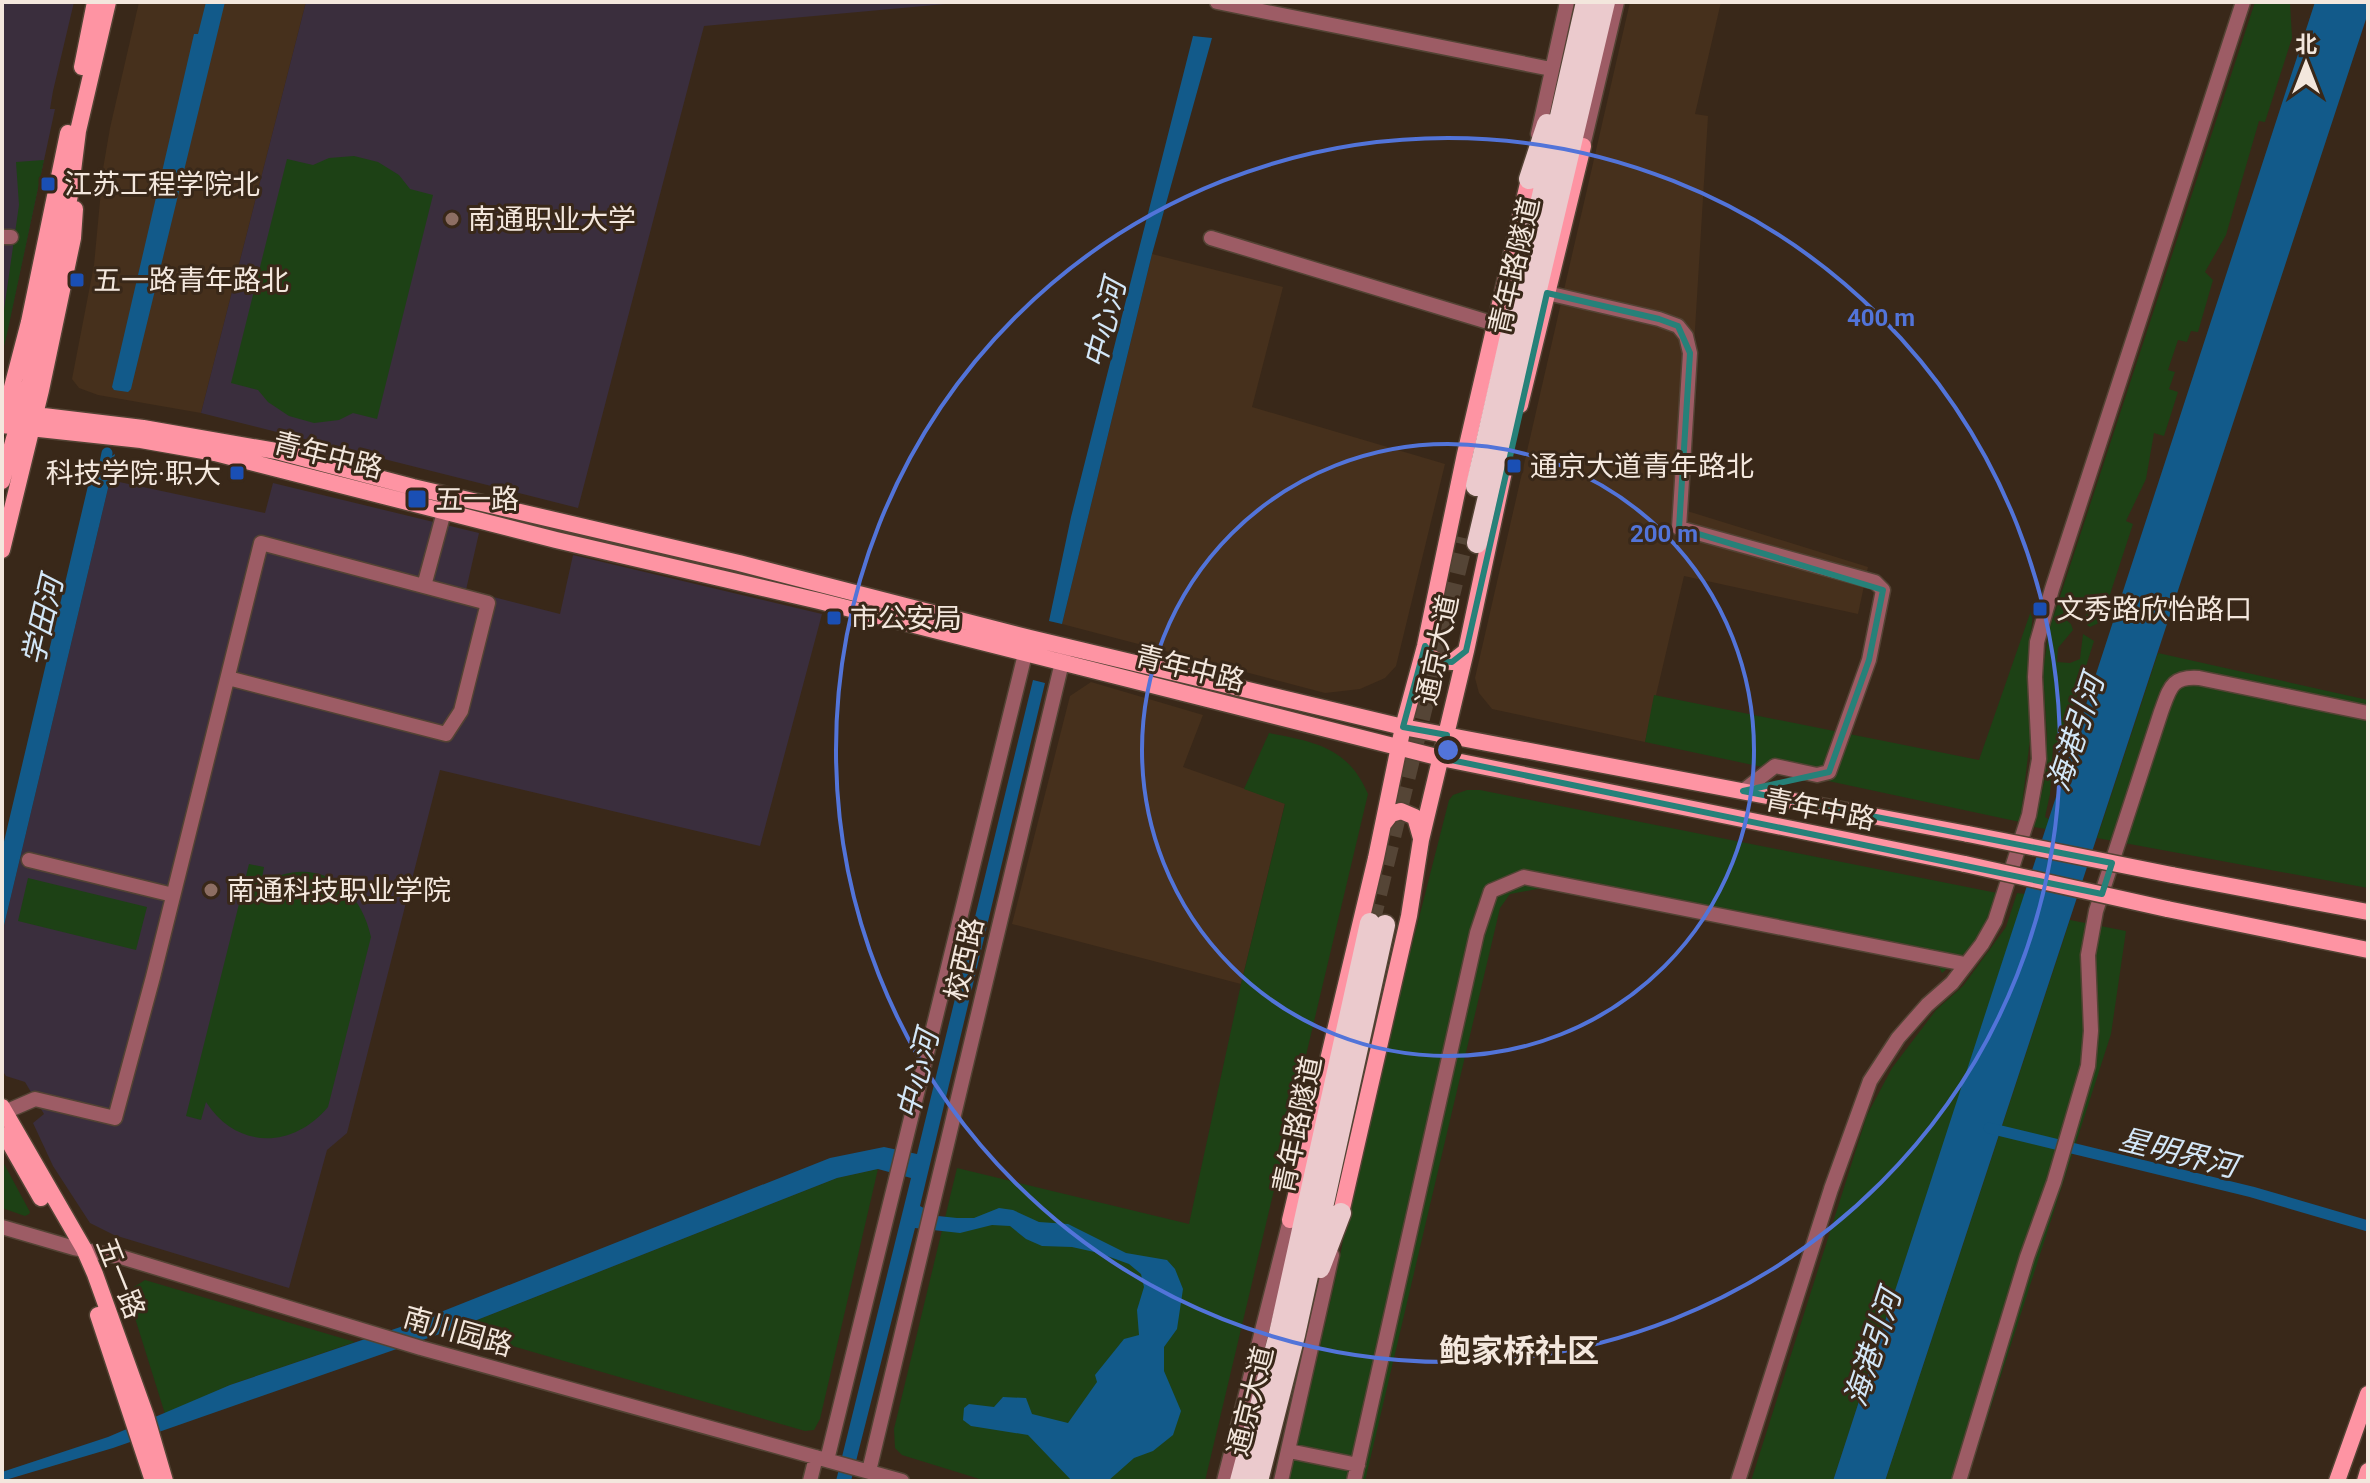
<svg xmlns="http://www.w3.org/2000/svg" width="2370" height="1483" font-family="Roboto,'Noto Sans SC',sans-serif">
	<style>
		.built { fill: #46301c }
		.education { fill: #3a2e3d }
		.green { fill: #1d4115 }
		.water { fill: #125a8a }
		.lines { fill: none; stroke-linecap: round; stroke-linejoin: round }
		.canal { stroke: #125a8a; stroke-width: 11 }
		.highway-tunnel { stroke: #554536; stroke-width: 20; stroke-dasharray: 20 10; stroke-linecap: butt }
		.minor-casing { stroke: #534334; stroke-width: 17 }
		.major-casing { stroke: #534334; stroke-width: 19 }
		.highway-casing { stroke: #534334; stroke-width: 23 }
		.minor { stroke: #9d5c65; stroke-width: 14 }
		.major { stroke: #fe94a3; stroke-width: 16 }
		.highway { stroke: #ebcacd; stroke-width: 20 }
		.major-bridge-casing { stroke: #534334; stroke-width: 19; stroke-linecap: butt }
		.major-bridge { stroke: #fe94a3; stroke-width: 16 }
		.marked { fill: none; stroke: #268179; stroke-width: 6; stroke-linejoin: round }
		.ring { fill: none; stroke: #5274d9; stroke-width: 4 }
		.transit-dot { fill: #1a4fb4; stroke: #392819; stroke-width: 3 }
		.education-dot { fill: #8d6e63; stroke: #392819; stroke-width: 3 }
		.labels { text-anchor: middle; stroke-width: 6; stroke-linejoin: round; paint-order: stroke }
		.poi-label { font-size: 28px; fill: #f3e7dd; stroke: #392819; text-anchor: start }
		.street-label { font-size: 28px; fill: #f3e7dd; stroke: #392819 }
		.water-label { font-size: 30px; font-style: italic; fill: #d3e7f8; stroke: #392819 }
		.quarter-label { font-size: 32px; font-weight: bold; fill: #f3e7dd; stroke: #392819 }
		.centre { fill: #5274d9; stroke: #392819; stroke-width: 4 }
		.ring-label { font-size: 24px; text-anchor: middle; font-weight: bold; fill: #5274d9; stroke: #392819; stroke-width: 6; stroke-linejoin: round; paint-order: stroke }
	</style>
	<rect width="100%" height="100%" fill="#392819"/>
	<!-- built -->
	<path class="built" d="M139,2H306L201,413L98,395L79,388L72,379L94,265L103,169L110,128Z
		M1630,2H1721L1695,114L1708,116L1684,510L1868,567L1858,614L1684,576L1645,742L1492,709L1479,693L1475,678Z
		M1152,254L1283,287L1252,407L1445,464L1396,666L1385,678L1360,689L1325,693L1062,624Z
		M1091,682L1203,715L1183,767L1285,803L1241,984L1012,924L1070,696Z"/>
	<!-- education -->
	<path class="education" d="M2,2H74L53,91L50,109H55L2,355Z
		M306,2H968L704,26L578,508L201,413Z
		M110,480L265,513L273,483L479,533L466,590L560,614L573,555L822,614L760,846L440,770L347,1133L327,1150L289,1288L114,1235L90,1223L53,1166L33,1123L44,1114L25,1082L6,1076L2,1070V934Z"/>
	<!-- green -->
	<path class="green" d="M2255,2H2290L2292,38L2265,122L2259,121L2226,235L2205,272L2213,280L2198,332L2191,331L2187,342L2178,340L2168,370L2175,372L2169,389L2178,392L2164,436L2154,433L2146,479L2126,521L2133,524L2101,622L2090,627L2087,625L2086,614L2091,616L2095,605L2086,599L2071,609L2063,608L2064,618L2071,624L2073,630L2058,648L2057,662L2070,663L2080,659L2083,634L2094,641L2061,745L2053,747L2050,794L2045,817L2049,819L2046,829L2034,827L2045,778L2047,737L2043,671L2049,630Z
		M354,156L378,162L399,175L410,189L433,195L377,419L353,413L339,420L314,423L289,416L268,402L258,390L231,383L287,159L313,165L329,158Z
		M44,160L7,334L2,355V324L19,205L16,162Z
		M2034,602L2029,654L2032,723L2020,822L1645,742L1654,695L1979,760Z
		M2158,653L2368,700V888L2097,838Z
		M1269,733C1315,742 1348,747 1368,794L1205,1481H986L902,1455L895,1448L894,1429L957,1168L1189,1224L1241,984L1285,804L1244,789Z
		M1467,790H1480L1997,893C1981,935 1977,944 1942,973L1939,967L1930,963L1542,888L1510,894L1500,908L1365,1481H1289L1335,1281L1365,1130L1449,800L1453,795Z
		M249,864L264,867L261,884C312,854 359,882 371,937L328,1107C293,1149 237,1150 206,1102L201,1120L186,1116Z
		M28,878L147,907L136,950L18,921Z
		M2017,893L2025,894L1833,1481H1751L1867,1115L1892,1068L1936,1010L1963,986L2006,927Z
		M2070,920L2126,931L2111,1034L1967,1481H1885Z
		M2,1160L30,1212L29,1214L25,1216L2,1208Z
		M878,1169L820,1419L814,1430L805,1431L454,1329L837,1178Z
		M145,1280L355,1342L230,1385L165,1414L130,1302L134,1287Z"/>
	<!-- water -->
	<path class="water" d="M206,2H225L131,389L128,392L114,390L112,387L194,34H198Z
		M2315,2H2368V13L1885,1481H1833Z
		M1193,36L1212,38L1152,254L1062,624L1049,621L1071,517Z
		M115,454L110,480L2,934V850L91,473L93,468Z
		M1033,680L1045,683L920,1206L938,1216L957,1218H974L999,1208L1013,1210L1039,1222L1068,1224L1126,1253L1167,1260L1175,1269L1183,1289L1177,1329L1164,1347V1371L1181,1411L1173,1435L1153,1451L1134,1458L1108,1481H1072L1028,1435L971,1426L963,1420L964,1408L969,1404L994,1407L1003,1397L1026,1398L1032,1414L1068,1423L1097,1382L1095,1375L1124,1339L1139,1335L1137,1310L1144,1287L1141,1274L1129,1264L1099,1253L1072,1247L1042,1246L1026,1239L1010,1226L992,1225L960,1233L915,1228L851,1481H836L911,1178L878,1169L837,1178L454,1329L113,1448L2,1481V1472L108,1437L230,1385L418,1321L830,1158L884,1147L917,1154Z"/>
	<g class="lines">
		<!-- canal -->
		<path class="canal" d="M103,473L107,453
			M1989,1128L2252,1192L2368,1226"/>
		<!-- highway-tunnel -->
		<path class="highway-tunnel" d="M1370,923L1464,538"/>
		<defs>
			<path id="minor" d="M1217,2L1551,69
				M1538,134L1567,2
				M1583,146L1617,2
				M2,237H11
				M1211,238L1495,324
				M1547,293L1659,319L1678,326L1686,336L1690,353L1679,528L1875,582L1883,590L1869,660L1829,772L1817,775L1775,766L1743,791
				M424,586L444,512
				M29,860L173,895
				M5,1112L35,1099L115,1118L153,977L261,543L488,603L461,711L446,734L228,678
				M2,1227L74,1248L121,1257L421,1348L902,1481
				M1289,1451L1358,1465
				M827,1460L1028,642
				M869,1471L1064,654
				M810,1481L816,1457
				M1224,1481L1290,1220
				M1281,1481L1332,1255
				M1354,1481L1477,933L1491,891L1524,877L1965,964
				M1738,1481L1831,1189L1870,1081L1898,1038L1927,1005L1952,983L1982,944L1995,921L2029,815L2039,759L2035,677L2037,642L2052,589L2243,2
				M1959,1481L2027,1257L2054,1182L2088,1066L2091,1031L2088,955L2096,911L2161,712C2170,688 2171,676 2199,678L2368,713"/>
			<path id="major" d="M82,67L95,2
				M1520,405L1583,146
				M2,411L143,428L276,451L413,487L739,563L1030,638L1403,727L1968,834
				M4,418L29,322L68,133
				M2,425L141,440L215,453L556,540L819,601L1441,758L1965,864
				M2,481L30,382L70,195L78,131L108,2
				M2,550L41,390L73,238L75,209
				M1425,646L1428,656L1438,661L1452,662L1466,651
				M1384,823L1391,814L1401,811L1415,817L1421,838
				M2172,875L2368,912
				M2167,909L2368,950
				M2,1107L84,1249L95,1274L146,1416L165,1481
				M5,1135L41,1198
				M1341,1213L1409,916L1421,840L1466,651L1506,462
				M1290,1220L1376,858L1403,727L1425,646L1465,454L1529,179
				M98,1315L153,1481
				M2337,1481L2368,1394
				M2365,1481L2368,1471"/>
			<path id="highway" d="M1529,179L1547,124
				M1476,486L1586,2
				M1477,543L1605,2
				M1320,1268L1341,1213
				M1240,1481L1278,1338L1370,923
				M1258,1481L1295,1335L1385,925"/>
		</defs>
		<!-- minor casing -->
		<use href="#minor" class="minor-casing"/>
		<!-- major casing -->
		<use href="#major" class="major-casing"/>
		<!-- highway casing -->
		<use href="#highway" class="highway-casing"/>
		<!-- minor -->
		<use href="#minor" class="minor"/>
		<!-- major -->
		<use href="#major" class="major"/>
		<!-- highway -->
		<use href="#highway" class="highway"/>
		<defs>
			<path id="major-bridge" d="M1968,834L2172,875
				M1965,864L2167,909"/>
		</defs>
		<!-- major-bridge casing -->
		<use href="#major-bridge" class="major-bridge-casing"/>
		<!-- major-bridge -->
		<use href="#major-bridge" class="major-bridge"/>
	</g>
	<!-- marked area -->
	<path class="marked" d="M1547,293L1659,319L1678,326L1690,353L1679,528L1883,590L1869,660L1829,772L1743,791L2112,863L2102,894L1441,758L1447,735L1403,727L1425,646L1438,661L1452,662L1466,651Z"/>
	<!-- distance rings -->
	<g class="ring">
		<circle cx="1448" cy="750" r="306"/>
		<circle cx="1448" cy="750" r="612"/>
	</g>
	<!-- markers -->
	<g class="transit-dot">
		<rect x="40" y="176" width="16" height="16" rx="4"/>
		<rect x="69" y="272" width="16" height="16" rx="4"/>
		<rect x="1506" y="458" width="16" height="16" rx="4"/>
		<rect x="229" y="465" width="16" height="16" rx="4"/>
		<rect x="407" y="489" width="20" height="20" rx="4"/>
		<rect x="2032" y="601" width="16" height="16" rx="4"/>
		<rect x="826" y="610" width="16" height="16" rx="4"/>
	</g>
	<g class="education-dot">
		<circle cx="452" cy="219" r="8"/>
		<circle cx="211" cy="890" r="8"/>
	</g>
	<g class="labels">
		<!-- poi labels -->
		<g class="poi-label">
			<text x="64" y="194">江苏工程学院北</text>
			<text x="468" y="229">南通职业大学</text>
			<text x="93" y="290">五一路青年路北</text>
			<text x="1530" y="476">通京大道青年路北</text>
			<text x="221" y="483" text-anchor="end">科技学院·职大</text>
			<text x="435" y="509">五一路</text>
			<text x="2056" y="619">文秀路欣怡路口</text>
			<text x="850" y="628">市公安局</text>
			<text x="227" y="900">南通科技职业学院</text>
		</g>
		<!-- street labels -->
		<g class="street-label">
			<text transform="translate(1514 266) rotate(-77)" y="10">青年路隧道</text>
			<text transform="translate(328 455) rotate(14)" y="10">青年中路</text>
			<text transform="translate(1437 650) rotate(-78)" y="10">通京大道</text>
			<text transform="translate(1190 668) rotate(14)" y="10">青年中路</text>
			<text transform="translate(1820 809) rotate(11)" y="10">青年中路</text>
			<text transform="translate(964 959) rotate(-77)" y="10">校西路</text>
			<text transform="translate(1297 1125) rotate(-78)" y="10">青年路隧道</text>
			<text transform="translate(121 1278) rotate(68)" y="10">五一路</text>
			<text transform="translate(458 1331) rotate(16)" y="10">南川园路</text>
			<text transform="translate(1250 1401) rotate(-76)" y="10">通京大道</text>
		</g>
		<!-- water labels -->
		<g class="water-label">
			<text transform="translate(1105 324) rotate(-76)" y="10">中心河</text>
			<text transform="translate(43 621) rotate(-77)" y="10">学田河</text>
			<text transform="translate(2076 733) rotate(-72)" y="10">海港引河</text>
			<text transform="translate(918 1075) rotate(-76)" y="10">中心河</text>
			<text transform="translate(2178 1153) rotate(14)" y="10">星明界河</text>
			<text transform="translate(1873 1348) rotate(-72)" y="10">海港引河</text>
		</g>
		<!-- quarter labels -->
		<g class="quarter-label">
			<text x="1519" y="1362">鲍家桥社区</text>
		</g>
	</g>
	<circle cx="1448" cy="750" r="12" class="centre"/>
	<g class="ring-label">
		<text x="1881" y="326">400 m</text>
		<text x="1664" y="542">200 m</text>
	</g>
	<!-- border -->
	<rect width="2370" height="1483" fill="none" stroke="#f3e7dd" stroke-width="8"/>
	<!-- north arrow -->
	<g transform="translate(2306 64)" stroke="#392819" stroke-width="6" paint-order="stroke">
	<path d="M0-6L14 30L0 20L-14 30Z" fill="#f3e7dd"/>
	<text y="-12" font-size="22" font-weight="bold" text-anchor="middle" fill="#f3e7dd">北</text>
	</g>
</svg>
